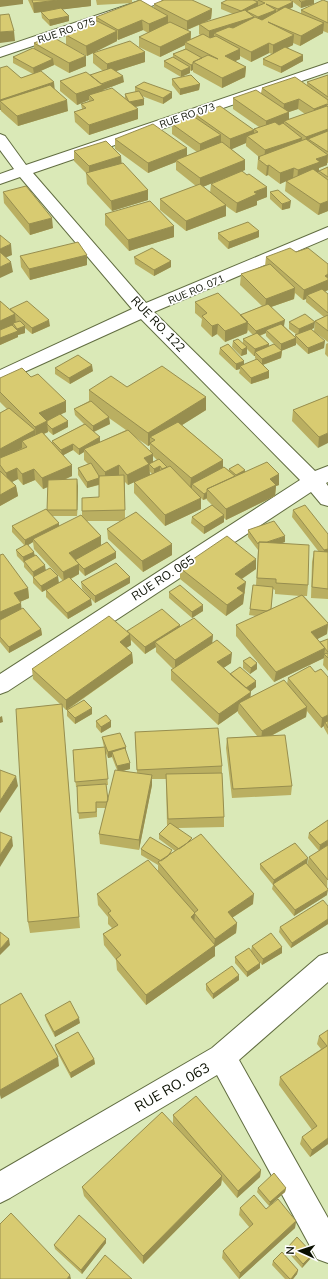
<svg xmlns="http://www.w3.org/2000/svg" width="328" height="1279" font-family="Mulish,sans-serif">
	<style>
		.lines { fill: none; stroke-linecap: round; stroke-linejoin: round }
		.minor-casing { stroke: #616d41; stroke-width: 2 }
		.minor { fill: #fff; fill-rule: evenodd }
		.wall { fill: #baaf61; fill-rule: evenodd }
		.shaded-wall { fill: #978e4f }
		.building { fill: #d8cb71; stroke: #978e4f }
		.labels { text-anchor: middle; stroke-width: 3.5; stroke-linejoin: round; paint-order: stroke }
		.far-street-label { font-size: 10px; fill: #0a0f01; stroke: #fff }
		.street-label { font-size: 12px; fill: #0a0f01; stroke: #fff }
		.near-street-label { font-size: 14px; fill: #0a0f01; stroke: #fff }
	</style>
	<rect width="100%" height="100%" fill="#dae9b7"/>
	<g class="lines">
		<defs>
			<path id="minor" d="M142,0H162L160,3L0,57V48Z
				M328,63V72L33,173L146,303L328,227V238L154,312L315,471L328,466V482L326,483L328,486V506L321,504L311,492L8,691L0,694V674L300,480L141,319L0,383V370L132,309L20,177L0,184V174L14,169L0,150V134L5,136L26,165Z
				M328,953V982L239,1060L328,1218V1263L317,1259L217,1075L10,1198L0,1203V1171L212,1048L319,956Z"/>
		</defs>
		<!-- minor casing -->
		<use href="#minor" class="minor-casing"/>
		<!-- minor -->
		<use href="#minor" class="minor"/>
	</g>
	<!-- wall -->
	<path class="wall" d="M28,0H91V6L63,9L69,21L50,26L42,18L41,12L46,11L34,13Z
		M96,0H132V3L97,5Z
		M227,0H290L293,2L291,0H314V4L301,8L293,2V7L290,9L301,14V10L328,2V33L323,31V33L300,46L293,43V45L287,48L303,61L281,73L263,65V59L272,54L269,53L251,62L240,56V59L235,61L246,67L245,77L222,88L193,72V70L191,71L190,70V73L181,77L164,67V61L173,57V54L185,49V45L160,57L139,47V37L148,33L143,30L118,40L117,39V41L87,56L68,46L86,66L69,73L53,64L54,65L38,72L54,89L68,111L18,126L1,111V110H0V68L21,78L33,74L13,63V57L34,49V43L66,45V35L96,21V17L154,8V4L212,9L211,19L201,24L233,14L221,9V3ZM199,25V34L200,35L191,39V32L187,30Z
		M145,52V62L116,71L124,82L103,90V91L125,98V94L135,92V87L172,98L163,104L142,96L144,105L135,107L138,119L89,135L75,122L74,112L82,109L81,104L89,101V100L77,105L60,91V81L90,75L103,71L93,63V53Z
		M328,75V163H327V165L319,168V172L318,173H319V171L328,167V211L318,215L285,191L286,181L280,184L268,175L266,176L257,169L258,159V157H259L246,146V143L231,149L245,160V170L242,171L267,197L257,201V205L236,213L226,206V216L186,231L160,210V199L196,186L176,170V162L148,173L115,149V139L187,156L197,152L172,134V124L196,118V115L254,130V129L259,127L233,109V98L261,93L262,88L307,85V82ZM298,109L305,114L289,120V112ZM221,179L211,184L210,193L203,187Z
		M172,79L200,84L199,90L180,95L172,85Z
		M74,151L122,163L148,190V200L112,211L87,184L86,173L74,161Z
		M3,192L53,228L30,235L4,203Z
		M270,192L290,208L282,210L270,199Z
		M105,214L174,237L129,251L105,225Z
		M259,231V237L228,249L218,239V233Z
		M296,252L328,264V290L325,292L328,294V342L316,333L324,348L308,354L296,343V345L281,351H282L281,358L263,365L269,371V378L251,384L239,373L240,369L236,370L219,354L220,348L244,361V365L256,360L255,358V356H254L247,349V354L241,356L232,347L233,341L243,343V339L253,335L248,330L247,333L225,342L217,334L212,337L201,326L202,319L195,313V302L240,315L262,306L240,285L241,274L265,266L266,257ZM295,293L303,300L306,299V302L324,317L315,321L314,331L311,329L314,328L289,322V329L296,334L295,335V337L284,326L271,307L294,299ZM266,333V336L279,349L269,346V344L260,336Z
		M87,255V265L30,280L21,267L20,256Z
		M134,257L171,261V267L154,276L135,264Z
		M0,301L10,310V309L50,326L32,334L25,328V333L18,335V337L0,345Z
		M328,343V357L325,354L326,344Z
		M55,368L93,371L70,384L55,374Z
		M31,377L66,401V412L61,414L68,427L53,435L47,430L48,432L44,434L52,443V441L84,424L75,415L74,409L89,401V390L127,387L206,397V410L182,425L223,460V467L229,470V469L245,470V472L279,474V485L276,486L275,496L226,520L224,518V522L204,534L191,523L192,517L212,505L207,500V499L203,500L201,498V509L165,526L134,493V482L128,485L125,482V518L172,555L143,572L108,539L107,529L121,521H87L101,536V545L116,558L85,576L79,570V574L71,579L92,605L68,619L46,597V590L63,581L34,549L33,542L28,545L35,555L46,570L59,583L42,592L33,583V577L24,567V563L17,556L16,550L25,546L12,532V526L47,511L48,487L43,489L35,480L23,485L18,479L12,482L16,486L18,496L0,506V413L7,409L0,402V378ZM109,418L126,430L100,442L94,432L110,424ZM135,437L148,446L150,445V452ZM73,450L79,455L84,452V460L88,464L78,468V475L87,488L99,485V497L82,511V516L59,526L52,516H77L78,486L64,480L72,476L63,455ZM153,456L157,460L153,462ZM149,471L152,474L150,475Z
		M328,396L318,448L292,421L293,410Z
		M293,510L328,534V599L311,598L312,562L314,551L319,552L292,517Z
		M248,530L285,542L281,543L308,585L307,596H304L328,623L327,634L317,639L320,642L328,639V671L323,665L324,655V658L274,682L236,636V625L257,616L249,615L250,609L256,585L258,550L248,537ZM273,589L275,590V594L300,596L271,609Z
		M0,555L28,588L29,598L20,602L21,609L41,629L42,635L9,653L0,642Z
		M180,568L256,569L242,579L245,593L244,594L243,604L226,616L180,579Z
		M130,577V583L95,603L82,589L81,582Z
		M169,592L203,611L192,618L169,598Z
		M180,625V626L213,635L212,642L231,663L223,668L230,674L256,687L250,692V697L287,684L288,678L315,672L328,677V735L324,728V726L321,728L307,711L306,717L271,736L292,786L291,795L232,798L226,748L227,738L257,736L238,713V711L218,725L171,680V670L173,669L156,652V647L145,654L131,640V645L126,648L132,653L133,663L70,708L92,714L75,724L67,716V710H66L62,706L80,928L30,933L28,922L60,704L33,679L32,669L127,631Z
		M243,661L257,669L250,674L243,668Z
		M96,721H111V727L101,733L96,727Z
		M135,732L222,766V776L224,817V827L178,828L192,841L253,904L232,918L237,923L236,933L215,947V956L146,1005L117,970L116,960L104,945L103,934L112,928L108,924V917L98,905L97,894L158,872V865L141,855V849L172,853L175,851L159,839V834L167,826L166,779H152V785L139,850L100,844L99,834L106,808H97V817L79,819L77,787H76L73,750L104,747L103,743L102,737L126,747V752L130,769L123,771L137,773ZM105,751L108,758L112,757L117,770L108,800L106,785H108Z
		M328,820L319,851L308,838L309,833Z
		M328,845L327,895L294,916L272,889L273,885L260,869V864H307V865L309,857Z
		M328,906V924L291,948L279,932L280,927Z
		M252,946L282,947V953L262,965L251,951Z
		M235,957L260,968L247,977L235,963Z
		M239,980L213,999L206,990V984Z
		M45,1015L80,1023L55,1037L46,1020Z
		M328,1030V1144L310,1157L300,1144L302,1137L312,1130L279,1085L280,1077L321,1049L317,1044L319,1036Z
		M55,1045L94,1059L95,1064L71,1078L56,1050Z
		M173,1115L261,1170L260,1177L237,1198L222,1180L221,1185L143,1264L84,1196L82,1187L185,1137L173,1123Z
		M258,1188H286L285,1192L269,1206L257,1192Z
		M240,1208L266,1209L296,1221L295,1228L239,1279L222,1258L223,1251L250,1228L239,1215Z
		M106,1239V1243L82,1274L55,1249L54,1245Z
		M288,1247L313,1254L312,1257L302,1268L287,1251Z
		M273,1261L298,1270L297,1274L293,1279H285L272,1265Z"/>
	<!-- shaded-wall -->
	<path class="shaded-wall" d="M0,0H23V4L0,7Z
		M58,0H91V6L34,13L33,3Z
		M308,0H314V4L301,8V2Z
		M258,2V8L249,13L241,11Z
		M293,2V7L277,15L278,9Z
		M212,9L211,19L187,30V21Z
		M276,10V16L257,23L258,17Z
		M69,16V21L50,26L49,20Z
		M168,16V26L149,33V24Z
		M254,17V26L214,33V39L209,41V31Z
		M142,20L143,30L118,40V30Z
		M324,23L323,33L300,46L301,36Z
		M14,31L15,41L0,43V32Z
		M117,31V41L87,56L86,46Z
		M191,32L190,42H185V45L160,57V47Z
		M294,35L293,45L273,55V45Z
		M269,43V53L251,62V52Z
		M240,49V59L224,66L225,56Z
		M145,52V62L107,74V64Z
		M303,55V61L281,73V67Z
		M86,56V66L69,73V63Z
		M53,59L54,65L34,74L33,68Z
		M193,64V70L191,71V65Z
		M190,67V73L181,77V71Z
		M246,67L245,77L222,88V78Z
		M123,76L124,82L103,90L104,96L89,95V100L77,105L76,94L100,85Z
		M54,82L55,92L0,101L1,110H0V100Z
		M200,84L199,90L180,95V89Z
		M172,92V98L163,104V98Z
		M144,99V105L130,108L129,102Z
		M299,99L298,109L289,112V122L284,121V124L266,131V121L283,114L284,104Z
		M67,100L68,111L18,126L17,116Z
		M327,104L326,114L313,119L314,109Z
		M138,109V119L89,135V125Z
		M328,129V139H308L307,146L305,147L306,137Z
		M254,130V141L247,136L246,143L230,150V139Z
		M221,135V145L200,154V144Z
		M302,138L301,148L264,161L265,150Z
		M187,148V158L176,160V162L148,173V163Z
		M328,155L327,165L319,168V172L297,181L298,170L316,159Z
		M121,156L122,167L89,176V166Z
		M245,160V170L200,188V178Z
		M269,165L268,175L266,176L267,166Z
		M294,168L293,178L280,184V173Z
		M267,187V197L257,201V205L236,213L237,203L254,192Z
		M148,190V200L112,211L111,201Z
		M291,201L290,208L282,210V204Z
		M328,201V211L318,215L320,204Z
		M226,205V216L186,231V221Z
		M52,218L53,228L30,235L29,224Z
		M174,226V237L129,251L128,240Z
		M259,231V237L228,249L229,242Z
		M11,244L12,255L0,260V249Z
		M87,255V265L30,280L29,269Z
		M171,261V267L154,276V270Z
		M11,262L13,272L0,278V267Z
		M328,274V290L310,298L307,295L306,299L303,300L304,290Z
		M295,288L294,299L265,309L266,299Z
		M15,314L16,325L13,323V326L0,332V321Z
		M49,320L50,326L32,334V328Z
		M285,320L284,326L269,332L266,330V333L255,337L256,331Z
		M248,322L247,333L225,342V331Z
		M315,322L314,328L298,336L299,329Z
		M218,324L217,334L212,337V326Z
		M25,326V333L18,335V337L0,345V338L18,331L17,329Z
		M296,338V345L281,351V344Z
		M325,341L324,348L308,354V348Z
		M269,344L268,350L255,352V356H254L255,349Z
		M247,347V354L241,356L242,350Z
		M282,351L281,358L262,365V359Z
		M244,361V367L240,366V369L236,370V364Z
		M92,365L93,371L70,384L69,378Z
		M269,371V378L251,384V378Z
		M206,397V410L155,442V440L150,437V444V443V445L148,446V433Z
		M66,401V412L40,424L39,413Z
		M109,417L110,424L93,432V426Z
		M47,421L48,432L36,437L35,427Z
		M68,421V427L53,435L52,429Z
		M35,430L36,440L22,441V448L0,460V449Z
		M328,433V443L318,448L319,437Z
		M100,437V443L84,449V452L79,455V449Z
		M73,444V450L62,456L61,450Z
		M153,454V465L149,464L150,475L128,485L127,475L144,458Z
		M223,460V470L192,484V488L190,489L191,478Z
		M72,465V476L43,489L42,478Z
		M119,465V476L105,483V472Z
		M160,466V473L154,475V469Z
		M17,468L18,479L8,484L6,473Z
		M34,469L35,480L23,485L22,474Z
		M245,470V476L236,481V475Z
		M279,474V485L276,486L275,496L226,520V509L270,479Z
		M101,477V484L87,488V482Z
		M77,479L78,486L77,516Z
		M16,486L18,496L0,506V495Z
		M207,492V498L203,500L204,494Z
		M201,498V509L165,526V515Z
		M224,515V522L204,534V527Z
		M59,523V530L33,539V542L25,547V540Z
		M101,536V547L69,563V553Z
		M285,536V542L259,551V545Z
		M172,544V555L143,572L142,561Z
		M328,549V555L323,556L324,550Z
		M34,552L35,558L24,561V564L23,557Z
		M116,552V558L85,576L84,569Z
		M256,559V569L234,584L235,574Z
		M79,564V574L64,582L63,572Z
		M45,565L46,572L34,578L33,572Z
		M58,576L59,583L42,592L41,586Z
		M130,577V583L95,603V596Z
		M246,582L243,604L226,616L227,605L237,588Z
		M28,588L29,598L15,604L14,593Z
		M91,599L92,605L68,619L67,613Z
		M21,603L22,613L0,623V612Z
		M203,605V611L192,618V612Z
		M328,624L327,634L310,643L311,632Z
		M180,625V631L155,642L156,647L145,654V647Z
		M41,629L42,635L9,653V647Z
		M130,634L131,645L120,652V642Z
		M213,635L212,645L175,670V660Z
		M325,648L324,658L274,682L276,672Z
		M132,653L133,663L66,710V700Z
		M232,653L231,663L216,673L217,662Z
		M257,663V669L250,674L251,668Z
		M256,681V687L246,695V688Z
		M251,692L250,703H239L238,711L218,725L219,714Z
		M307,707L306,717L261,741L262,731Z
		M92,708V714L75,724V718Z
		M328,715V724L325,722L324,726L321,728L322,718Z
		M2,716L3,722L0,723V717Z
		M111,721V727L101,733V727Z
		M126,747V753L112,752V757L108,758V752Z
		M130,763V769L118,772L117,766Z
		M152,775V785L139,850V840Z
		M16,776L18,786L0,813V801Z
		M12,837L13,846L0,867V855Z
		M328,840V845L319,851L320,845Z
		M308,858L307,864L274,885L273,884L274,880Z
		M328,890L327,895L294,916L295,910Z
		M254,894L253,904L227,921L228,912Z
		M195,913L194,925L191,917Z
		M328,919V924L291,948L292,943Z
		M237,923L236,933L215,947V956L146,1005V995L214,945L215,939Z
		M9,939L10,945L0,955V949Z
		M282,947V953L262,965L263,959Z
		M260,963V968L247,977V972Z
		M239,975V980L213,999V994Z
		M79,1018L80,1023L55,1037L54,1032Z
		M58,1057L59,1066L1,1099L0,1095V1090Z
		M94,1059L95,1064L71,1078L70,1073Z
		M328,1138V1144L310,1157L312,1150Z
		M261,1170L260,1177L237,1198L238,1191Z
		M222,1176L221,1185L143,1264V1256Z
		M286,1188L285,1192L269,1206L270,1202Z
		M296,1221L295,1228L239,1279L240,1273Z
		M106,1239V1243L82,1274L81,1270Z
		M313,1254L312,1257L302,1268L303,1264Z
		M298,1270L297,1274L293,1279H291Z
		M70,1275L71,1279H67Z"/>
	<!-- building -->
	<path class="building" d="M32,0H58L33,3Z
		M140,0L168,16L149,24L142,20L118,30L96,17Z
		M164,0H192L212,9L187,21L154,4Z
		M227,0H253L258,2L241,11L221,3Z
		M258,0H290L293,2L278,9L266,4L276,10L258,17L246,11L265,3Z
		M299,0H308L301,2Z
		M323,0L328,2V23L301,10Z
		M285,7L324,23L301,36L268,22L294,35L273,45L269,43L251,52L214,33L229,27L233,28L255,17L262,20Z
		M61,8L69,16L49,20L41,12Z
		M245,10L254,17L209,31L199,24Z
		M9,14L14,31L0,32V15Z
		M97,21L117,31L86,46L66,35Z
		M170,22L191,32L160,47L139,37Z
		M203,34L210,38L216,36L240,49L225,56L246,67L222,78L193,62L208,55L218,59L185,42Z
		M51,36L86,56L69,63L34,43Z
		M130,41L145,52L107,64L93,53Z
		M285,47L303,55L281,67L263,59Z
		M33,48L53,59L33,68L13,57Z
		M186,49L202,58L193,62V64L191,65L173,54Z
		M173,57L190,67L181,71L164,61Z
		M7,66L21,78L41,71L54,82L0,100V68Z
		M111,68L123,76L101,84L90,75Z
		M86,72L103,85L76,94L60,81Z
		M191,75L200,84L180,89L172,79Z
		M328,75V97L307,82Z
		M295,77L328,100V105L327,104L314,109L299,99L284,104L262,88Z
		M144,82L172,92L163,98L135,87Z
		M50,85L67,100L17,116L0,101Z
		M112,88L138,109L89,125L74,112L86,108L81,104L94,100L89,95Z
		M256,90L289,112L266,121L233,98Z
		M139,91L144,99L129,102L125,94Z
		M220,106L254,130L230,139L196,115Z
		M327,106L328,107V129L306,137L284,121Z
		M193,116L221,135L200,144L172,124Z
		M275,122L279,125L283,123L302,138L265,150L247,136L258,132L254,129Z
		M153,124L187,148L148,163L115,139Z
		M328,131V152L308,139Z
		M306,139L328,155L316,159L320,162L298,170L294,168L280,173L269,165L267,166L258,159L260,158L258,157Z
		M106,141L121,156L89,166L74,151Z
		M222,142L245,160L200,178L176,160Z
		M123,163L148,190L111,201L86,173Z
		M328,167V177L319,171Z
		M313,169L328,180V201L320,204L286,181Z
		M242,171L247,175L249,174L267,187L254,192L257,194L237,203L211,184Z
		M200,184L226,205L186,221L160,199Z
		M26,186L52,218L29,224L3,192Z
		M278,190L291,201L282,204L270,192Z
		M150,201L174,226L128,240L105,214Z
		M248,222L259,231L229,242L218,233Z
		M0,235L11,244L0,249Z
		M78,242L87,255L29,269L20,256Z
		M152,248L171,261L154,270L134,257Z
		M290,248L296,252L308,248L328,264V274L325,276L328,278V280L304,290L266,257Z
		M0,252L11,262L0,267Z
		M270,264L295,288L266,299L241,274Z
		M322,289L328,294V313L307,295Z
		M218,293L248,322L225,331L218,324L212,326L202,316L207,313L195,302Z
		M0,301L15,314L0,321Z
		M27,301L49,320L32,328L10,309Z
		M268,304L285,320L256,331L240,315Z
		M305,314L315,322L299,329L289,322Z
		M328,315V331L315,321Z
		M20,321L25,326L17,329L13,323Z
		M281,324L296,338L281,344L266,330Z
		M12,325L18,331L0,338V330Z
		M311,329L325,341L308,348L295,335Z
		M257,333L269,344L255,349L243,339Z
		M238,339L247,347L242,350L233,341Z
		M228,344L244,361L236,364L220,348Z
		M274,344L282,351L262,359L255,352Z
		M78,355L92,365L69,378L55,368Z
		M257,359L269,371L251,378L240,366Z
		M162,366L206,397L148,433L89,390L111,376L127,387Z
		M22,368L31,377L38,374L66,401L39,413L47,421L35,427L0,392V378Z
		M328,396V433L319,437L293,410Z
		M91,401L109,417L93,426L74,409Z
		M9,408L35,430L0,449V413Z
		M60,414L68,421L52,429L47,424V421Z
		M178,422L223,460L191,478L150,443L155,440L150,437Z
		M85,424L100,437L79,449L73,444L61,450L52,441Z
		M128,430L153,454L144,458L149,464L127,475L119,465L105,472L84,449Z
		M42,432L72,465L42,478L34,469L22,474L17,468L6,473L0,465V458L27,447L22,441Z
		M159,459L167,467L162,469L160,466L154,469L149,464Z
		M267,462L279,474L270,479L276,485L226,509L207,489Z
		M91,463L99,476V478L87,482L78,468Z
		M238,464L245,470L236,475L229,469Z
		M170,466L201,498L165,515L134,482Z
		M224,467L235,476L207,489V492L204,494L192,484Z
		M0,471L16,486L0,495Z
		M124,475L125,510L82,511V498L99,497V476Z
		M77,479V510H47L48,480Z
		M212,505L224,515L204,527L192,517Z
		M305,505L328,534V549L324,550L293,510Z
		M46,509L59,523L25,540L12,526Z
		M136,512L172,544L142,561L107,529Z
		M81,515L101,536L69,553L79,564L63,572L33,539Z
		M274,521L285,536L267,542H259L258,544L248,530Z
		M227,536L256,559L235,574L246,582L237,588L244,593L227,605L180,568Z
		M107,542L116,552L84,569L75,560Z
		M259,542L309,545L308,585L276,583V579L257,578Z
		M27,544L34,552L23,557L16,550Z
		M314,551L328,552V589L312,587Z
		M3,554L28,588L14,593L21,603L0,612V555Z
		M36,555L45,565L33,572L24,561Z
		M116,563L130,577L95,596L81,582Z
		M50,568L58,576L41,586L33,577Z
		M69,577L91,599L67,613L46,590Z
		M180,585L203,605L192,612L169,592Z
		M253,585L273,587L271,609L267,611L250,609Z
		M302,595L328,623V624L311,632L325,648L276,672L236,625Z
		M23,608L41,629L9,647L0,637V620Z
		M162,609L180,625L145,647L127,631Z
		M109,616L130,634L120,642L132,653L66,700L32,669Z
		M194,618L213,635L175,660L155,642Z
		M328,639V652L320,642Z
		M217,640L232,653L217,662L251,692L219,714L171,670Z
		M328,653V658L324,654Z
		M250,657L257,663L251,668L243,661Z
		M310,666L315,672L321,669L328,677V715L322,718L288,678Z
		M240,667L256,681L246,688L230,674Z
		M284,680L307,707L262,731L239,703Z
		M84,700L92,708L75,718L67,710Z
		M62,704L79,917L28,922L16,709Z
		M106,715L111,721L101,727L96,721Z
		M328,721V728L325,722Z
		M218,728L222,766L137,770L135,732Z
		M120,733L126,747L108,752L102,737Z
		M285,735L292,786L233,789L227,738Z
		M105,747L108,779L75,782L73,750Z
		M125,748L130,763L117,766L112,752Z
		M0,770L16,776L0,801Z
		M115,770L152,775L139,840L99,834Z
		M222,773L224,817L168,819L166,774Z
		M106,784L108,800L107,802H96V812L78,813L77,786Z
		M328,820V840L320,845L309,833Z
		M170,823L192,838L186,844L179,849L159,834Z
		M0,832L12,837L0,855Z
		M201,834L254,894L228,912L237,923L215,939L194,913L198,910L158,862Z
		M150,837L172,850L168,856L161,861L141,849Z
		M295,843L308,858L274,880L260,864Z
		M328,845V880L309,857Z
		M148,860L195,913L191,917L215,945L146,995L116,959L121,955L103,934L118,925L108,913L111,911L97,894Z
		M306,863L328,889V890L295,910L273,884Z
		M323,900L328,906V919L292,943L280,927Z
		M0,932L9,939L0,949Z
		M271,933L282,947L263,959L252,946Z
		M249,948L260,963L247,972L235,957Z
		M232,966L239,975L213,994L206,984Z
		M21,993L58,1057L0,1090V1005Z
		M70,1001L79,1018L54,1032L45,1015Z
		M328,1030V1138L312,1150L302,1137L317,1126L280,1077L327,1046L319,1036Z
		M78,1032L94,1059L70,1073L55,1045Z
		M196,1096L261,1170L238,1191L173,1115Z
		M162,1112L222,1176L143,1256L82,1187Z
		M274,1173L286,1188L270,1202L258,1188Z
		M254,1195L266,1209L278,1199L296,1221L240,1273L223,1251L253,1224L240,1208Z
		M11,1213L70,1275L67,1279H0V1224Z
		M79,1215L106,1239L81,1270L54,1245Z
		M297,1237L313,1254L303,1264L288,1247Z
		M282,1252L298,1270L291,1279H290L273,1261Z
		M105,1255L132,1279H86Z"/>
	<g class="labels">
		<!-- far-street labels -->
		<g class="far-street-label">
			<text transform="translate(66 30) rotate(-19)" y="4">RUE RO. 075</text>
			<text transform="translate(187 115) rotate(-19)" y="4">RUE RO 073</text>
			<text transform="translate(196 289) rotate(-23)" y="4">RUE RO. 071</text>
		</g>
		<!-- street labels -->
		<g class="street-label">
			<text transform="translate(158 324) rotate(46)" y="4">RUE RO. 122</text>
			<text transform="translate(163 578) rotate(-33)" y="4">RUE RO. 065</text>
		</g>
		<!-- near-street labels -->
		<g class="near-street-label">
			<text transform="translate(172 1087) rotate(-30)" y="5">RUE RO. 063</text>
		</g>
	</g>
	<!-- north arrow -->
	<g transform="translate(300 1251) rotate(273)" stroke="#ffffff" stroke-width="3" paint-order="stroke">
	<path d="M0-3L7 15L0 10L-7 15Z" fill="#0a0f01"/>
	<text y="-6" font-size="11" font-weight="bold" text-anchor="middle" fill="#0a0f01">N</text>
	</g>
</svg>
